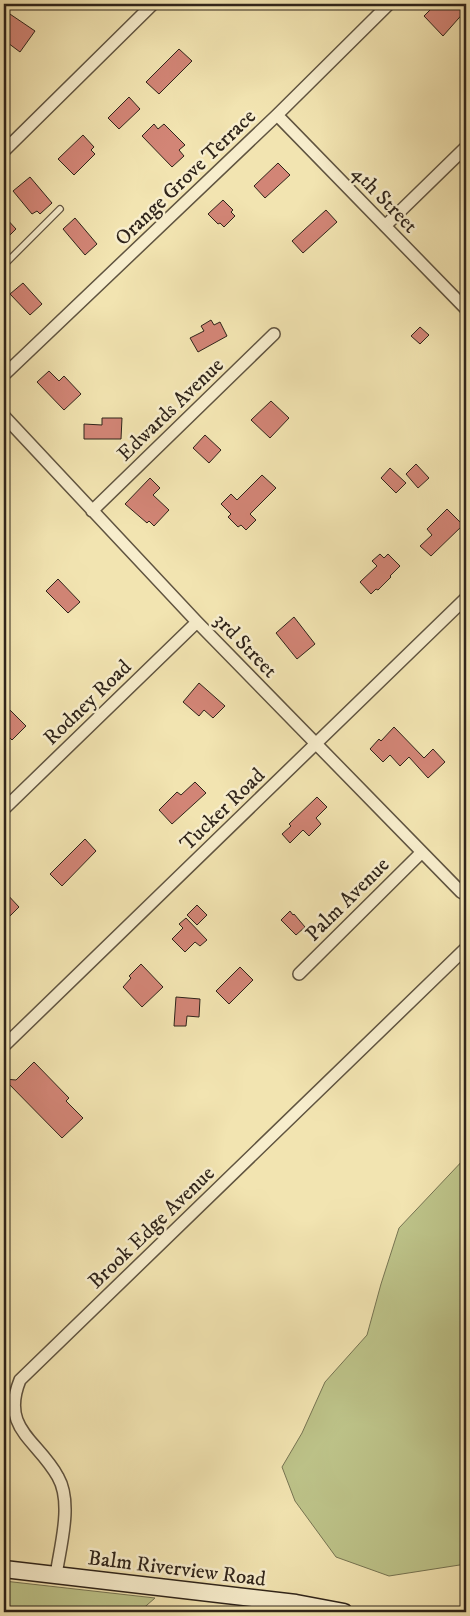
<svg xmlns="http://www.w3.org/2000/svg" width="470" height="1616" font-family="'IM FELL DW Pica',serif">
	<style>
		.green { fill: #bdc389; stroke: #767452 }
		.building { fill: #d28576; stroke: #2f241a }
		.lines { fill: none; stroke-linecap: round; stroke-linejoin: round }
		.service-casing { stroke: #605440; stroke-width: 8 }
		.minor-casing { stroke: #605440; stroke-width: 14 }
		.secondary-casing { stroke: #2f241a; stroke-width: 19 }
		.service { stroke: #f7edcc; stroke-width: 5.5 }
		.minor { stroke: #f7edcc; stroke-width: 11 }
		.secondary { stroke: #f7edcc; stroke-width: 16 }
		.labels { text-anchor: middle; stroke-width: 5; stroke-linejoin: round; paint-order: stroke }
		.street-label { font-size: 21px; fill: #2f241a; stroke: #f7edcc }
	</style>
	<rect width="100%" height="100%" fill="#f2e4b1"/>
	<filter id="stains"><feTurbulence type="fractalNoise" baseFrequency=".004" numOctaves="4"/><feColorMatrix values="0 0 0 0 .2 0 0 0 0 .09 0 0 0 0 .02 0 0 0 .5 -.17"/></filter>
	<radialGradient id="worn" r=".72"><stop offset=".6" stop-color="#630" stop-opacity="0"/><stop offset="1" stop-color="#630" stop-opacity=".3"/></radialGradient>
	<!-- green -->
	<path class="green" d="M466,1157V1564L389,1576L336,1557L295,1501L282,1467L302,1433L325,1382L367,1335L381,1284L399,1228Z
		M4,1581L155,1598L139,1612H4Z"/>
	<!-- building -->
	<path class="building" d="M436,4H466V10L443,36L424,16Z
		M4,10L35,31L20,52L4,40Z
		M179,49L192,61L159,94L146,82Z
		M129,97L140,109L119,129L108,118Z
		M154,124L158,129L164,124L185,145L179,150L184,156L172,167L142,136Z
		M83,135L94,147L91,150L95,154L74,175L58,159Z
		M278,163L290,175L265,198L254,186Z
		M30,177L52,203L40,214L37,211L32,214L13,191Z
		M223,200L233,210L231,212L235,216L224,227L220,223L218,224L208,214Z
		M326,210L337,222L303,253L292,241Z
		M4,216L16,229L4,241Z
		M75,218L97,244L85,255L63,229Z
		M23,283L42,304L30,315L10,294Z
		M211,320L214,325L220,322L227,336L198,352L190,338L204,331L201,326Z
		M420,327L429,335L420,344L411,336Z
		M49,371L59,381L64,376L81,394L64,410L37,382Z
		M271,401L289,418L270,438L251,420Z
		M102,418H122L121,439H84V424L102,425Z
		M205,435L221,450L209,463L193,448Z
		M416,464L429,478L418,488L406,474Z
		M390,468L406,483L396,493L381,478Z
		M262,475L276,488L250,514L256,520L246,530L241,525L238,527L228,517L231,514L221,504L231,494L237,500Z
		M150,478L160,488L153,495L169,510L154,526L149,521L147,523L125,504Z
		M447,509L463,525L431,556L420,546L432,535L427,529Z
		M380,554L384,558L388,554L400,566L390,576L391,577L378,590L376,589L371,594L360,582L377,566L372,561Z
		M58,579L80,602L68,613L46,591Z
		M294,617L315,644L297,659L276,633Z
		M199,683L225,706L213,718L204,710L199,716L183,702Z
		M4,704L26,726L12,740L4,732Z
		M394,727L424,758L433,749L445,762L428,778L409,757L400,766L390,755L383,762L370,749L379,739L381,741Z
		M195,782L206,793L172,824L159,810L177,792L181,795Z
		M317,797L327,807L316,818L321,824L309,836L303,830L290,843L282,834L291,826L289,824Z
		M85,839L96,851L62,886L50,874Z
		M4,891L19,907L4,922Z
		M197,905L207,915L197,925L187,915Z
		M290,911L293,915L294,914L305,927L296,935L281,920Z
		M186,918L207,940L200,946L195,942L185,952L172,939L183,928L179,924Z
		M141,964L163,987L142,1007L123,987L131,978L129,976Z
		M240,967L253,980L229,1004L216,991Z
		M176,997L200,999L199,1017L187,1016L186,1026H174Z
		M34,1062L69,1098L66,1101L83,1118L62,1138L4,1079L16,1080Z"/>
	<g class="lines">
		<defs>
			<path id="service" d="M4,265L60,209"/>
			<path id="minor" d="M277,115L466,309
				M4,151L153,4
				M385,226L466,147
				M4,375L277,115L389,4
				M4,416L197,622L461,892L466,895
				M92,511L274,334
				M4,809L197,622
				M299,974L422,852
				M4,1046L466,598
				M56,1575C60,1547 73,1503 58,1477C38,1440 0,1429 20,1380L466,948"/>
			<path id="secondary" d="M4,1569L296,1603L344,1612"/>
		</defs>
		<!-- service casing -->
		<use href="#service" class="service-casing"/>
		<!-- minor casing -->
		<use href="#minor" class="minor-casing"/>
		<!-- secondary casing -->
		<use href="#secondary" class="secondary-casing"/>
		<!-- service -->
		<use href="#service" class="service"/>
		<!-- minor -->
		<use href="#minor" class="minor"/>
		<!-- secondary -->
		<use href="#secondary" class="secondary"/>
	</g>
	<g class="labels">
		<!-- street labels -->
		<g class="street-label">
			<text transform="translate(185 177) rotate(-44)" y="7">Orange Grove Terrace</text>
			<text transform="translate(385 199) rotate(46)" y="7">4th Street</text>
			<text transform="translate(170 409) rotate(-44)" y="7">Edwards Avenue</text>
			<text transform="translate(246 645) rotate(46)" y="7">3rd Street</text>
			<text transform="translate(87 702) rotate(-44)" y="7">Rodney Road</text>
			<text transform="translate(222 809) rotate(-44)" y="7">Tucker Road</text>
			<text transform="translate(347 899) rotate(-45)" y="7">Palm Avenue</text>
			<text transform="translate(151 1227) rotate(-44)" y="7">Brook Edge Avenue</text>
			<text transform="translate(177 1568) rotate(7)" y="7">Balm Riverview Road</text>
		</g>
	</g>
	<!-- margin -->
	<rect width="470" height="1616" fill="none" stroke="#f2e4b1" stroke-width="20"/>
	<rect x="5" y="5" width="460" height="1606" fill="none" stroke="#2f241a" stroke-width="2.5"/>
	<rect x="10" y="10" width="450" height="1596" fill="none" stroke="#2f241a"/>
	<rect width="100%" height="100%" filter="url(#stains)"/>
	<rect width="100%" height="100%" fill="url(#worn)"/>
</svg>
